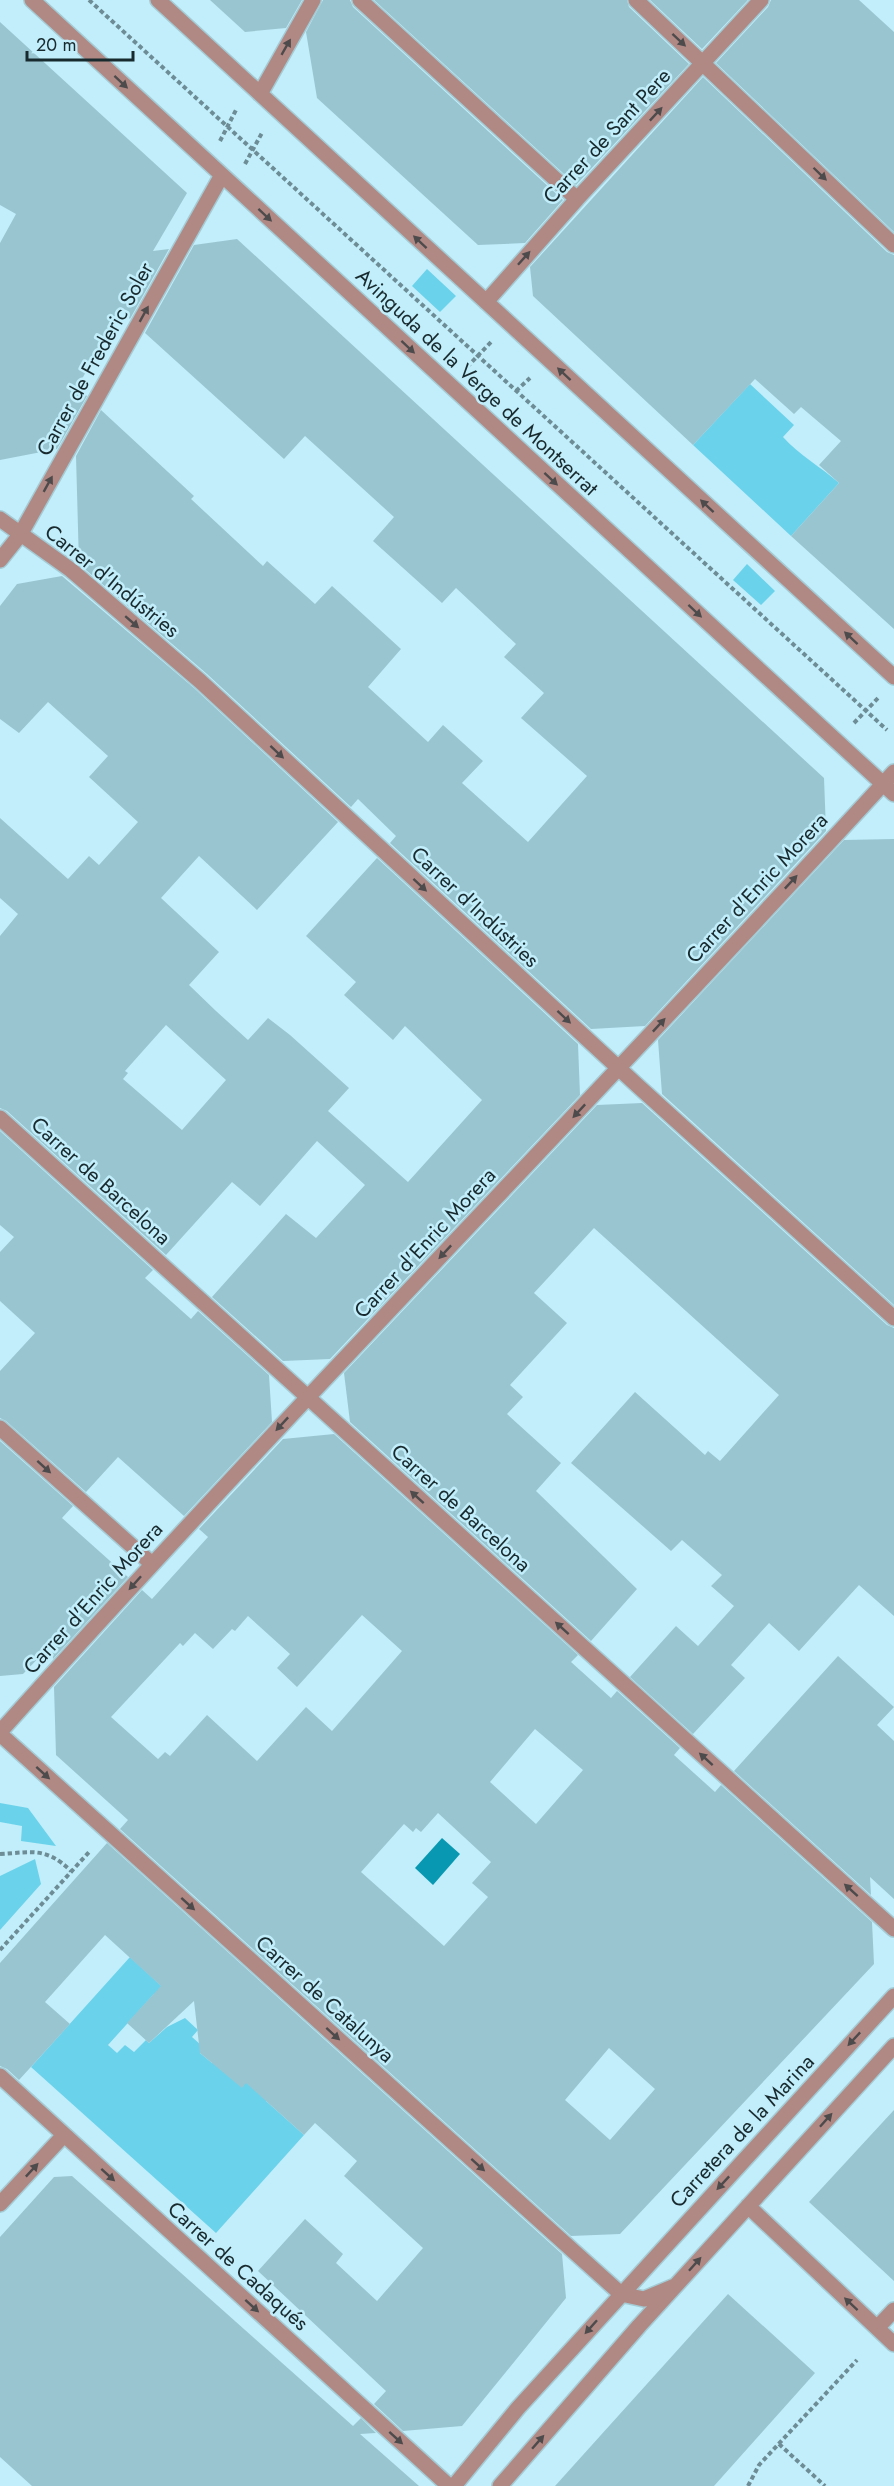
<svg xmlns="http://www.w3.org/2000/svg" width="894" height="2486" font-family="Jost,sans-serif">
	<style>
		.green { fill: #6bd2eb }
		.water { fill: #0998b2 }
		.building { fill: #99c5d1; fill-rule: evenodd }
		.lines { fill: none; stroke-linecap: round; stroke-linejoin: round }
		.minor-casing { stroke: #a3cbd5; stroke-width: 18 }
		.path { stroke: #6d8c95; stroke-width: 4; stroke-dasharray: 4.5 3; stroke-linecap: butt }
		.minor { stroke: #b18984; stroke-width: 15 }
		.oneway { fill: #4e4b4d }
		.labels { text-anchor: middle; stroke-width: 5; stroke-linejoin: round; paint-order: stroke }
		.street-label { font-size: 21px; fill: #192a2f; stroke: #c1eefa }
	</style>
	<rect width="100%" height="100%" fill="#c1eefa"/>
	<!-- green -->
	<path class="green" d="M427,269L456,296L440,312L412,286Z
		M750,384L794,425L783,437C799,455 821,467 839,483L791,536L693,445Z
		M747,564L775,591L761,605L733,580Z
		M0,1803L28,1808L56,1846L21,1841L22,1826L0,1822Z
		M35,1859L41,1884L0,1930V1876Z
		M130,1957L170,1994H154L108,2045L117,2053L125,2045L134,2052L146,2040L149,2043L167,2027L185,2018L198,2030L192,2037L201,2045L200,2053L212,2063L293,2071L266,2101L304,2135L216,2233L31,2067Z"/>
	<!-- water -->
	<path class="water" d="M442,1838L460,1854L433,1885L415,1868Z"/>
	<!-- building -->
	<path class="building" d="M210,0H302L286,28L245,32Z
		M323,0H350L353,7L563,200L525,243L478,245L317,98L306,32Z
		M374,0H627L629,7L689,64L576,185Z
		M650,0H748L702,49Z
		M771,0H859L894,32V232L716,63L768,7Z
		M0,22L187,193L153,251L169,249L130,319L120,310L77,388L87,396L57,449L0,460V243L16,214L0,205Z
		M703,77L887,252L894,255V629L791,536L839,483L819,465L841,441L801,407L794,414L755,379L693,445L533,296L530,267Z
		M237,239L824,778L826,831L645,1026L591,1029L390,843L396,836L358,799L351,807L207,674L79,564L76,456L101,410L194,496L191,499L263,566L267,561L315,604L332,586L401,649L368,687L428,742L443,725L483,761L462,783L528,842L587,776L521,718L544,693L504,657L516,644L456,588L442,603L373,541L394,517L305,436L284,459L145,333L194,245Z
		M62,576L194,688L338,822L257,910L199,856L161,898L219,952L189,985L216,1011L248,1040L268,1018L290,1035L349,1088L328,1111L408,1182L482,1100L405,1026L393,1040L344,995L356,982L306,936L377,858L578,1044L580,1095L330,1359L283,1361L212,1297L286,1214L316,1238L365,1185L317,1141L260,1206L232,1182L166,1255L7,1111L0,1108V936L18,914L0,898V818L68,879L89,856L99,865L138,822L89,777L108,756L48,702L19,733L0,719V606L17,584ZM166,1025L226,1080L182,1130L123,1079L128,1073L125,1071Z
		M894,839V1305L662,1094L658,1040L844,840Z
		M642,1103L887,1325L894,1328V1616L859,1585L799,1651L769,1623L731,1665L745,1678L693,1734L630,1677L676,1626L698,1646L734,1606L711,1586L722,1575L682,1540L671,1551L571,1463L635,1392L705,1455L708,1451L720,1461L779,1395L594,1228L534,1293L567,1323L510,1385L523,1397L507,1414L561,1463L536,1491L637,1589L591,1641L350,1422L344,1373L597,1105Z
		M0,1131L153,1270L145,1278L191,1319L198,1311L269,1375L272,1422L184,1516L118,1457L86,1492L6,1421L0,1418V1371L35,1333L0,1301V1252L14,1237L0,1225Z
		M334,1434L578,1655L571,1662L611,1698L617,1691L680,1748L674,1755L715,1792L721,1785L872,1922L874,1964L620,2234L571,2236L120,1829L128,1820L56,1755L54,1687L142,1590L152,1599L208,1537L199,1529L283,1439ZM362,1615L402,1651L332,1731L306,1707L257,1761L207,1715L170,1756L165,1752L158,1759L111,1717L180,1643L183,1646L195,1633L213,1649L232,1629L235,1631L248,1616L290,1654L277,1668L297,1687ZM535,1729L583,1770L536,1824L490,1782ZM438,1813L491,1862L472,1883L488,1897L444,1946L361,1872L404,1824L413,1832L416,1828L421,1832ZM609,2048L655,2089L610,2140L565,2100Z
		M0,1441L73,1506L62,1518L128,1577L53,1659L52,1644L23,1674L0,1676Z
		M838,1656L894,1707L877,1725L894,1741V1899L870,1877L871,1895L734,1771Z
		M107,1843L562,2254L566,2298L462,2426L403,2431L374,2404L386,2391L258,2271L305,2219L343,2254L336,2263L377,2301L423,2248L344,2176L357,2161L315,2123L304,2135L246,2083L242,2088L200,2053L194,2001L149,2043L127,2023L161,1986L105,1935L45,2002L70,2024L19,2080L7,2069L0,2066V1963Z
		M894,2110V2281L809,2202Z
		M72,2176L353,2426L361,2418L376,2433L360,2434L419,2486H32L0,2457V2237L54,2177Z
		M728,2294L815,2373L714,2486H555Z"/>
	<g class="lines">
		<defs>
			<path id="minor" d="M32,0L894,794
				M158,0L894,677
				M360,0L577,199
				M636,0L894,245
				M260,94L313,0
				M486,302L577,199L761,0
				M0,519L71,570L200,681L638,1086L894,1318
				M0,560L20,535L222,175
				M0,1118L894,1929
				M0,1428L152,1564
				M0,1732C292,1406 599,1095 894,772
				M0,1734L621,2294L644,2299L675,2286
				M0,2076L449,2486
				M0,2204L64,2135
				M748,2206L894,2344
				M877,2328L894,2310
				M454,2486L518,2408L894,1996
				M500,2486L639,2326L894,2046"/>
		</defs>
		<!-- minor casing -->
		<use href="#minor" class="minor-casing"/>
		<!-- path -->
		<path class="path" d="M89,0L887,730
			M220,141L237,108
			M245,164L263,131
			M467,367L493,340
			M516,391L530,378
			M854,723L880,696
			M0,1854C33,1852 46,1847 71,1871
			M0,1950L90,1851
			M779,2444L825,2486
			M748,2486L759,2465L857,2360"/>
		<!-- minor -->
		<use href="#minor" class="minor"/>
	</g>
	<!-- one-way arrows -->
	<defs><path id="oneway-solid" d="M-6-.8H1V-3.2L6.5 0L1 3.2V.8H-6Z" transform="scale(1.5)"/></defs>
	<g class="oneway">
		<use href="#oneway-solid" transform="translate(679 40) rotate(43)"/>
		<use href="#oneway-solid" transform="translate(286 47) rotate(-60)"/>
		<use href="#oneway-solid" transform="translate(121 82) rotate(43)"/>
		<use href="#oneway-solid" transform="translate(656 114) rotate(-47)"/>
		<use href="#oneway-solid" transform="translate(820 174) rotate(44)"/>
		<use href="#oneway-solid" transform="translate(265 215) rotate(43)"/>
		<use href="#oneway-solid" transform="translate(420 242) rotate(-137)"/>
		<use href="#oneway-solid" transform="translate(524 258) rotate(-48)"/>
		<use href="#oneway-solid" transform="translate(144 314) rotate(-61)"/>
		<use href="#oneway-solid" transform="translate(408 347) rotate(43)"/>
		<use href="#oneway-solid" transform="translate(564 374) rotate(-137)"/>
		<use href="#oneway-solid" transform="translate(551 479) rotate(43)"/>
		<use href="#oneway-solid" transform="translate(48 484) rotate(-61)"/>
		<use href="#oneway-solid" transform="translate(707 506) rotate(-137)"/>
		<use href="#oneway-solid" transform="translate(695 611) rotate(43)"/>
		<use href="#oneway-solid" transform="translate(132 622) rotate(41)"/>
		<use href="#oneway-solid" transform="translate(851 638) rotate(-137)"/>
		<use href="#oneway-solid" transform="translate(277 752) rotate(43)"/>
		<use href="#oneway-solid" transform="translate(791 882) rotate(-47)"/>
		<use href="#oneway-solid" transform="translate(420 885) rotate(43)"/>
		<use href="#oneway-solid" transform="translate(564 1017) rotate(43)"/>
		<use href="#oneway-solid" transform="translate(659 1025) rotate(-47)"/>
		<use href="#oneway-solid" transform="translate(579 1111) rotate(133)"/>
		<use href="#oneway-solid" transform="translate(445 1252) rotate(133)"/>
		<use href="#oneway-solid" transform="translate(282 1424) rotate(133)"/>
		<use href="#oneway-solid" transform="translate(44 1467) rotate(42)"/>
		<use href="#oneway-solid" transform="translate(417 1497) rotate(-138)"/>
		<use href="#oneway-solid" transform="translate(135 1583) rotate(132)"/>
		<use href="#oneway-solid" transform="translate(562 1628) rotate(-138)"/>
		<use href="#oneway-solid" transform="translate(706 1759) rotate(-138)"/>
		<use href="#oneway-solid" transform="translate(43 1773) rotate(42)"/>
		<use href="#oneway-solid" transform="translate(851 1890) rotate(-138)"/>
		<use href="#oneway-solid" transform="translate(188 1904) rotate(42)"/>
		<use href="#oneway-solid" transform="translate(333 2034) rotate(42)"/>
		<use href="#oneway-solid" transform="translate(854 2039) rotate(133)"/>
		<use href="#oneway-solid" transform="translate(826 2120) rotate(-48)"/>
		<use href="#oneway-solid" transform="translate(478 2165) rotate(42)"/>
		<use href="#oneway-solid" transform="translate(32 2170) rotate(-47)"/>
		<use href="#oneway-solid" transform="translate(108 2175) rotate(42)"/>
		<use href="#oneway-solid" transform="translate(723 2183) rotate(133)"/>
		<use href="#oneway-solid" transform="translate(695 2264) rotate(-48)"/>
		<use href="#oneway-solid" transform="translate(851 2304) rotate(-137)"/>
		<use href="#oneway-solid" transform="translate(252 2306) rotate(42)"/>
		<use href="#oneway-solid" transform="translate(591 2327) rotate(132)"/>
		<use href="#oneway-solid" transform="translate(396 2438) rotate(42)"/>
		<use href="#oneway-solid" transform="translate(538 2442) rotate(-49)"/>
	</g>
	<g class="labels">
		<!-- street labels -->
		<g class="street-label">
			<text transform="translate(607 136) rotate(-47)" y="7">Carrer de Sant Pere</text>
			<text transform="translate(95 359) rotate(-61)" y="7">Carrer de Frederic Soler</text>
			<text transform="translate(477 382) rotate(43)" y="7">Avinguda de la Verge de Montserrat</text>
			<text transform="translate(112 581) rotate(39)" y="7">Carrer d'Indústries</text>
			<text transform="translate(757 888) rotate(-47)" y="7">Carrer d'Enric Morera</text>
			<text transform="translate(475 907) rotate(43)" y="7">Carrer d'Indústries</text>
			<text transform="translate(101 1181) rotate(42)" y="7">Carrer de Barcelona</text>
			<text transform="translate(425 1243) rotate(-47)" y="7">Carrer d'Enric Morera</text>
			<text transform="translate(461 1508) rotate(42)" y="7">Carrer de Barcelona</text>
			<text transform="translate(93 1598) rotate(-48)" y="7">Carrer d'Enric Morera</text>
			<text transform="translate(325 1999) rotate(42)" y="7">Carrer de Catalunya</text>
			<text transform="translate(742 2131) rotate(-47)" y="7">Carretera de la Marina</text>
			<text transform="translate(238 2266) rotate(42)" y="7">Carrer de Cadaqués</text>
		</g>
	</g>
	<!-- scale -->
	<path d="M27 51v9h106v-9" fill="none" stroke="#192a2f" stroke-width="3"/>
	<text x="36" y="51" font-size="18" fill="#192a2f" stroke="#c1eefa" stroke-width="4.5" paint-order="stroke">20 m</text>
</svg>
